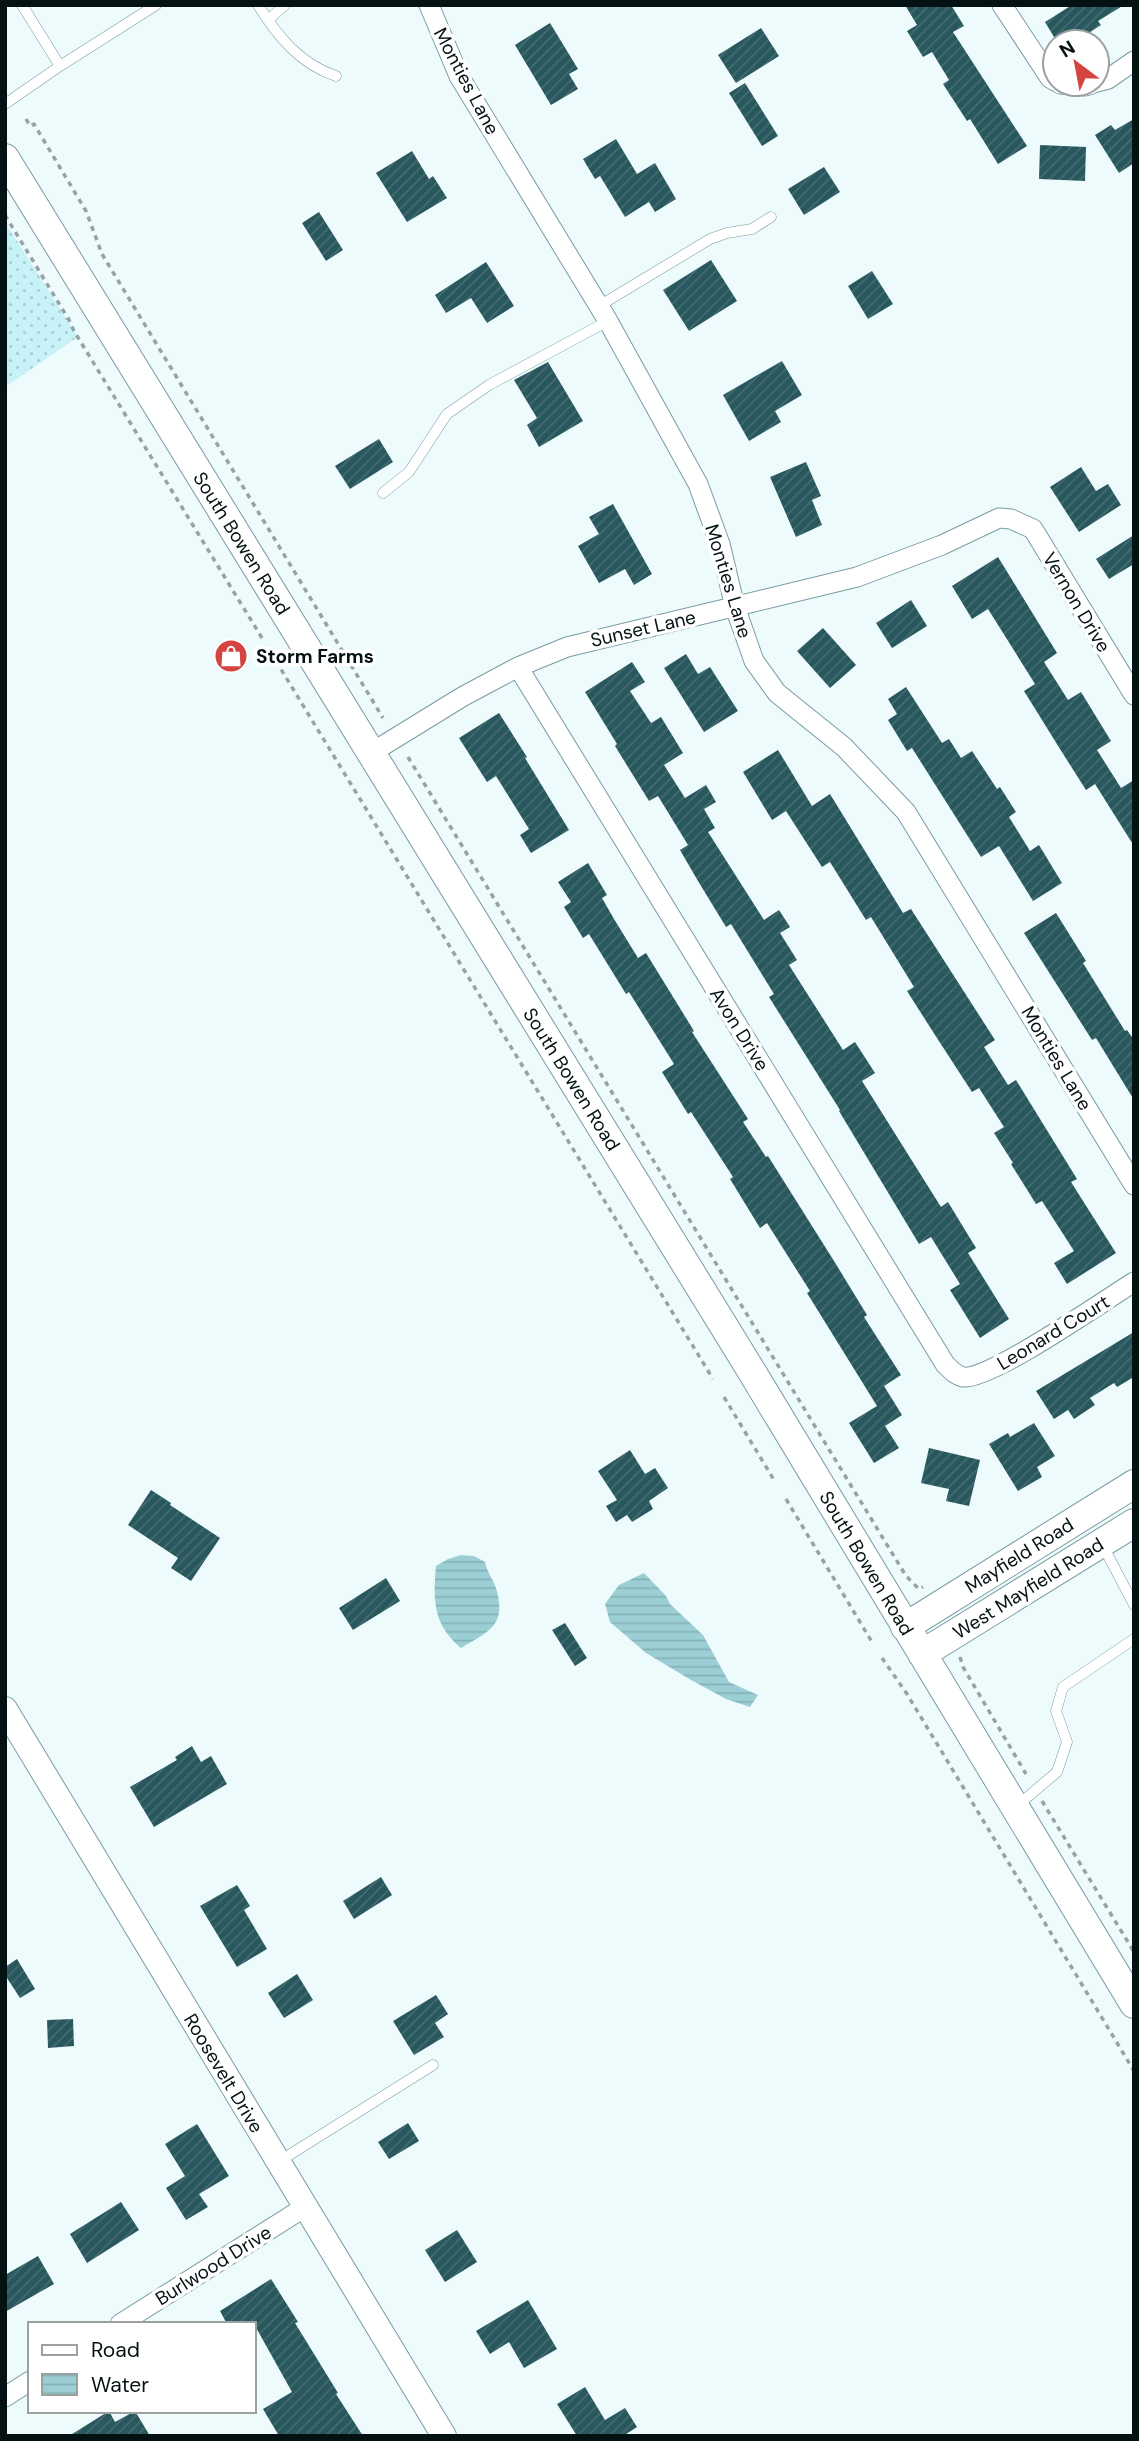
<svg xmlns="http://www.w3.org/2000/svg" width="1139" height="2441" font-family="'DM Sans',sans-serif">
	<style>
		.grass { fill: url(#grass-dots) }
		.water { fill: url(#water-rules) }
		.building { fill: url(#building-hatch) }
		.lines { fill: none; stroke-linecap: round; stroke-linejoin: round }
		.service-casing { stroke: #799ca0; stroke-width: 11 }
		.minor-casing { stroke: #799ca0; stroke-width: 21 }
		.tertiary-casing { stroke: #799ca0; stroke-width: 26 }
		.secondary-casing { stroke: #799ca0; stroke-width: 30 }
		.path { stroke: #95a3a5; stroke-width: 3.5; stroke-dasharray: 5 5; stroke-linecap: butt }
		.service { stroke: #fff; stroke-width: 10 }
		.minor { stroke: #fff; stroke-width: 19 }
		.tertiary { stroke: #fff; stroke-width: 24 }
		.secondary { stroke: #fff; stroke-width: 28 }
		.labels { text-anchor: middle; stroke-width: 7; stroke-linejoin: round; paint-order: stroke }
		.street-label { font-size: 19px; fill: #051214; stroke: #fff }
		.poi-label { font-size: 19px; font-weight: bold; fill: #051214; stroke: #fff; text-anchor: start }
	</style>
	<defs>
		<pattern id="grass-dots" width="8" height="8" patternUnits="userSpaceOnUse" patternTransform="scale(1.75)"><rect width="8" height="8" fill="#c8f2f7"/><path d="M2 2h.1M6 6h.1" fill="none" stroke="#aaced3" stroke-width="1.8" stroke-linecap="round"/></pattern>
		<pattern id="water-rules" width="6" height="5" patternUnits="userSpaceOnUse" patternTransform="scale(1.75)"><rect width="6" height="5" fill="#9ccfd5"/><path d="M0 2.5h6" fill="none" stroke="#85b1b6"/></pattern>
		<pattern id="building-hatch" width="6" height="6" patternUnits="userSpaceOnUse" patternTransform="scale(1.75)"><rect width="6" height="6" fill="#28585e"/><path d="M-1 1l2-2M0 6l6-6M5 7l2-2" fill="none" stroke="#446b70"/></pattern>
	</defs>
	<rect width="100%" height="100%" fill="#edfbfd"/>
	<!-- grass -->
	<path class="grass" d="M5,222L78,337L5,387Z"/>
	<!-- water -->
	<path class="water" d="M461,1555L474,1556L485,1562C487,1572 493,1579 496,1588C507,1626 489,1631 461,1648C433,1624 433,1601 436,1566L448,1559Z
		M644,1573L666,1596L670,1604L703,1635L729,1682L758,1695L750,1707L726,1699L691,1680L646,1653L610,1622L605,1604L619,1585Z"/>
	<!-- building -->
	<path class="building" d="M905,5H951L964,26L953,32L1027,146L998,164L970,119L967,121L943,84L949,80L932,52L923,57L907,31L917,25Z
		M1072,5H1124L1098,21L1101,25L1075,42H1057L1045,22Z
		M550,23L578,69L569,74L578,89L551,105L515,45Z
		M761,28L779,56L736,83L718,55Z
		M745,83L778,136L762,146L729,93Z
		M1134,119V163L1119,173L1095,135L1111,125L1115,130Z
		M616,139L637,174L655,163L676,199L655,212L649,202L625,217L600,176L595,179L583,159Z
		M1040,145L1086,147L1085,181L1039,179Z
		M412,151L429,179L433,176L447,198L407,222L376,173Z
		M824,167L840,192L804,215L788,189Z
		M319,212L343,250L326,261L302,223Z
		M711,260L737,301L689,331L663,290Z
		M486,262L514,306L487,323L471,298L446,313L435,295Z
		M872,271L893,304L868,319L848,286Z
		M782,361L802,395L775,411L781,422L749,441L723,395Z
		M548,362L583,421L539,447L527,425L537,418L514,380Z
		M379,439L393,462L350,489L335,466Z
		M806,462L821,496L812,500L822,525L796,537L770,477Z
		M1081,467L1096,491L1108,484L1121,505L1079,532L1050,487Z
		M613,504L652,574L634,585L625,569L599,583L578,546L599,534L589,517Z
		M1134,535V564L1109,579L1096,559Z
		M998,557L1057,653L1044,662L1068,700L1081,692L1111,741L1097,750L1121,788L1134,780V846L1095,784L1086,790L1060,749L1024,691L1035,684L988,609L972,619L952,586Z
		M911,600L927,626L892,648L876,623Z
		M823,628L856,665L830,688L797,651Z
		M686,654L698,674L710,667L738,711L704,732L664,668Z
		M632,662L645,682L630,691L651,723L661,717L683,753L664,765L685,798L706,785L716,802L704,809L715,828L708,832L764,920L779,910L790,927L780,933L797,960L789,965L843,1050L855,1042L875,1073L862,1081L941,1207L948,1202L976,1248L968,1253L1009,1319L980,1338L950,1290L960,1284L931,1237L919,1244L839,1111L840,1110L769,997L774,994L731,924L726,927L698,881L680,850L688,845L658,796L649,801L615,746L617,744L585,692Z
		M906,687L942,743L949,739L961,758L972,751L997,789L1000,787L1016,812L1009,817L1030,851L1039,845L1062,883L1033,901L999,846L981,857L912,748L907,751L888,720L897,714L888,699Z
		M499,713L527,757L525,758L569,830L531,853L520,835L529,829L496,776L487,782L459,738Z
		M778,750L812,806L830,794L903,913L911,909L995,1040L984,1047L1008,1085L1016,1080L1077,1179L1071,1182L1116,1253L1067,1284L1054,1263L1074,1251L1042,1201L1036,1204L1011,1164L1013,1163L994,1133L1004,1127L979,1088L972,1092L935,1035L907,991L914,987L871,917L866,920L830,862L822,867L786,811L772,820L743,772Z
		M588,863L607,895L602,898L614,919L638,958L646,953L694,1031L692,1032L748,1119L743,1122L766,1157L768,1156L834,1261L867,1315L864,1317L901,1375L884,1386L902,1415L885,1426L899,1448L874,1463L849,1423L877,1406L807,1293L810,1291L767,1223L760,1228L730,1179L733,1177L691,1112L688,1114L662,1072L674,1064L629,992L626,994L589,934L583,938L564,907L571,902L558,882Z
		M1056,913L1086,961L1083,963L1125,1031L1127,1030L1134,1040V1100L1096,1038L1092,1040L1024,933Z
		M1134,1332V1377L1117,1387L1114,1383L1090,1398L1095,1405L1074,1419L1068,1410L1054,1419L1036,1391Z
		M1034,1423L1055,1456L1037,1467L1042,1477L1018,1491L989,1444L1008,1433L1010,1437Z
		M929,1448L980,1460L969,1506L946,1501L949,1489L921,1483Z
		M630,1450L645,1474L655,1468L668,1488L649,1501L653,1509L632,1522L627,1515L616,1522L606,1506L617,1500L598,1471Z
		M151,1490L171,1503L170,1505L220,1538L191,1581L171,1568L178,1558L128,1525Z
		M386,1578L400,1601L353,1630L339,1608Z
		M565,1623L587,1658L575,1666L552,1630Z
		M192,1746L201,1762L211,1756L227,1784L154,1827L130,1787L177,1760L175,1757Z
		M381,1877L392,1895L354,1919L343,1901Z
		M237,1885L250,1906L244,1910L267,1949L237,1967L200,1906Z
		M17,1959L35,1989L20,1998L5,1975V1967Z
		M297,1974L313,2000L284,2018L268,1993Z
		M436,1995L448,2014L435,2023L444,2037L414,2055L393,2021Z
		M73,2019L74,2046L48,2048L47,2020Z
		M408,2123L419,2141L389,2159L378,2142Z
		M197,2124L229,2176L199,2194L208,2207L186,2220L166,2188L185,2176L165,2144Z
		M121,2202L139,2230L87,2263L70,2234Z
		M457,2230L477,2262L445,2282L425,2250Z
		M38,2256L54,2284L5,2312V2275Z
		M271,2279L298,2322L295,2323L338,2393L336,2394L363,2436H279L263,2409L292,2392L254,2324H227L220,2311Z
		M528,2300L557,2349L524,2368L509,2342L490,2354L476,2331Z
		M585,2387L605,2420L625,2408L637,2427L623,2436H577L557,2404Z
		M109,2411L115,2422L135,2411L150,2436H69Z"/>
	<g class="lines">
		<defs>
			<path id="service" d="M22,5L60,66
				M258,5C278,37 300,64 336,76
				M268,20L285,5
				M5,104L60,66L156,5
				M599,306L710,239L727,233L752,229L771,217
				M383,493L409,472L447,414L489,385L608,321
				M1102,1544L1134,1605
				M1018,1805L1057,1772L1067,1742L1056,1711L1063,1687L1134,1639
				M278,2162L433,2065"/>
			<path id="minor" d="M429,5L459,76L608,321L698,484L720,544L735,607L754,661L777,693L844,747L906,812L1134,1185
				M1002,5L1050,78L1055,81
				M1097,82L1108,79L1134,61
				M1060,84L1085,86L1092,84
				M518,667L945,1364C951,1370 955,1375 963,1377C989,1381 1105,1300 1134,1282
				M371,753L462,697L518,667L567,647L857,577L942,545L999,518L1011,519L1033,529L1134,695
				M120,2324L305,2207
				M5,2397L30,2381"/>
			<path id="tertiary" d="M5,1709L444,2436"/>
			<path id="secondary" d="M5,158L749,1367L1134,2004
				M905,1627L1134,1484
				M922,1654L1134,1523"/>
		</defs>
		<!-- service casing -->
		<use href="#service" class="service-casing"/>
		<!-- minor casing -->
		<use href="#minor" class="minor-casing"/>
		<!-- tertiary casing -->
		<use href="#tertiary" class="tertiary-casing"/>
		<!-- secondary casing -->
		<use href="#secondary" class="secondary-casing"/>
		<!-- path -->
		<path class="path" d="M26,119L30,126L34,124L86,211L102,254L383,718
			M5,215L69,320L74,331L262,638
			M276,661L713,1379
			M408,757L906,1576L919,1589L923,1587
			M724,1397L774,1480
			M786,1499L872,1642
			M960,1657L963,1667L1026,1774
			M882,1658L907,1694L1134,2071
			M1042,1801L1134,1952"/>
		<!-- service -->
		<use href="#service" class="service"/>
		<!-- minor -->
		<use href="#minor" class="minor"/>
		<!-- tertiary -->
		<use href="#tertiary" class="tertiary"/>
		<!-- secondary -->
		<use href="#secondary" class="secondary"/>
	</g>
	<!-- icons -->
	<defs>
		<symbol id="shop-disc" viewBox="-11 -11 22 22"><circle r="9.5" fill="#d44542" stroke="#fff"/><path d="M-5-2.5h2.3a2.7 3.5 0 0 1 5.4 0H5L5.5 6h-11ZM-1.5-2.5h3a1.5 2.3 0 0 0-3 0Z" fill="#fff"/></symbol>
	</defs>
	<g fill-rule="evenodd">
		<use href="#shop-disc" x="212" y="637" width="38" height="38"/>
	</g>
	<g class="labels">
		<!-- street labels -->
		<g class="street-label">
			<text transform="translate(467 81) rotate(62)" y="7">Monties Lane</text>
			<text transform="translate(242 543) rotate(58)" y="7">South Bowen Road</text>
			<text transform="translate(729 581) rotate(73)" y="7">Monties Lane</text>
			<text transform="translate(1077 602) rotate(59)" y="7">Vernon Drive</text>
			<text transform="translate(643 628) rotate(-13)" y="7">Sunset Lane</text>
			<text transform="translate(740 1029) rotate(58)" y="7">Avon Drive</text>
			<text transform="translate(1057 1058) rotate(59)" y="7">Monties Lane</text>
			<text transform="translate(572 1079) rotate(58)" y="7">South Bowen Road</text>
			<text transform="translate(1053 1332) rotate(-31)" y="7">Leonard Court</text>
			<text transform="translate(1019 1555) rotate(-32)" y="7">Mayfield Road</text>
			<text transform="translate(867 1563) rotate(59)" y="7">South Bowen Road</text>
			<text transform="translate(1028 1588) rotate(-32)" y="7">West Mayfield Road</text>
			<text transform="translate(224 2073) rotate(59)" y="7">Roosevelt Drive</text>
			<text transform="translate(213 2265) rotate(-32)" y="7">Burlwood Drive</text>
		</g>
		<!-- poi labels -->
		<g class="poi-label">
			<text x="256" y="663">Storm Farms</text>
		</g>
	</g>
	<!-- border -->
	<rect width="1139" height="2441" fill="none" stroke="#051214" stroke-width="14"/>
	<!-- legend -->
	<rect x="28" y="2322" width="228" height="91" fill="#ffffff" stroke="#9ba0a1" stroke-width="2"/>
	<rect x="42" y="2345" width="35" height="10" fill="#ffffff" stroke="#9ba0a1" stroke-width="2"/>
	<text x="91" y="2357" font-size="21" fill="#051214">Road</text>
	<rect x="42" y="2374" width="35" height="21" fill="url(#water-rules)" stroke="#9ba0a1" stroke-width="2"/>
	<text x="91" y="2392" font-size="21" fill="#051214">Water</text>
	<!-- north arrow -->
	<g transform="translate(1076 63) rotate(328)"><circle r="33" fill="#ffffff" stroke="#9ba0a1" stroke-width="2"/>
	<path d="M0-5L12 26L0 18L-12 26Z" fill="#d44542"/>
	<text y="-10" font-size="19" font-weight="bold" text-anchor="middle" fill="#051214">N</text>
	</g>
</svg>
